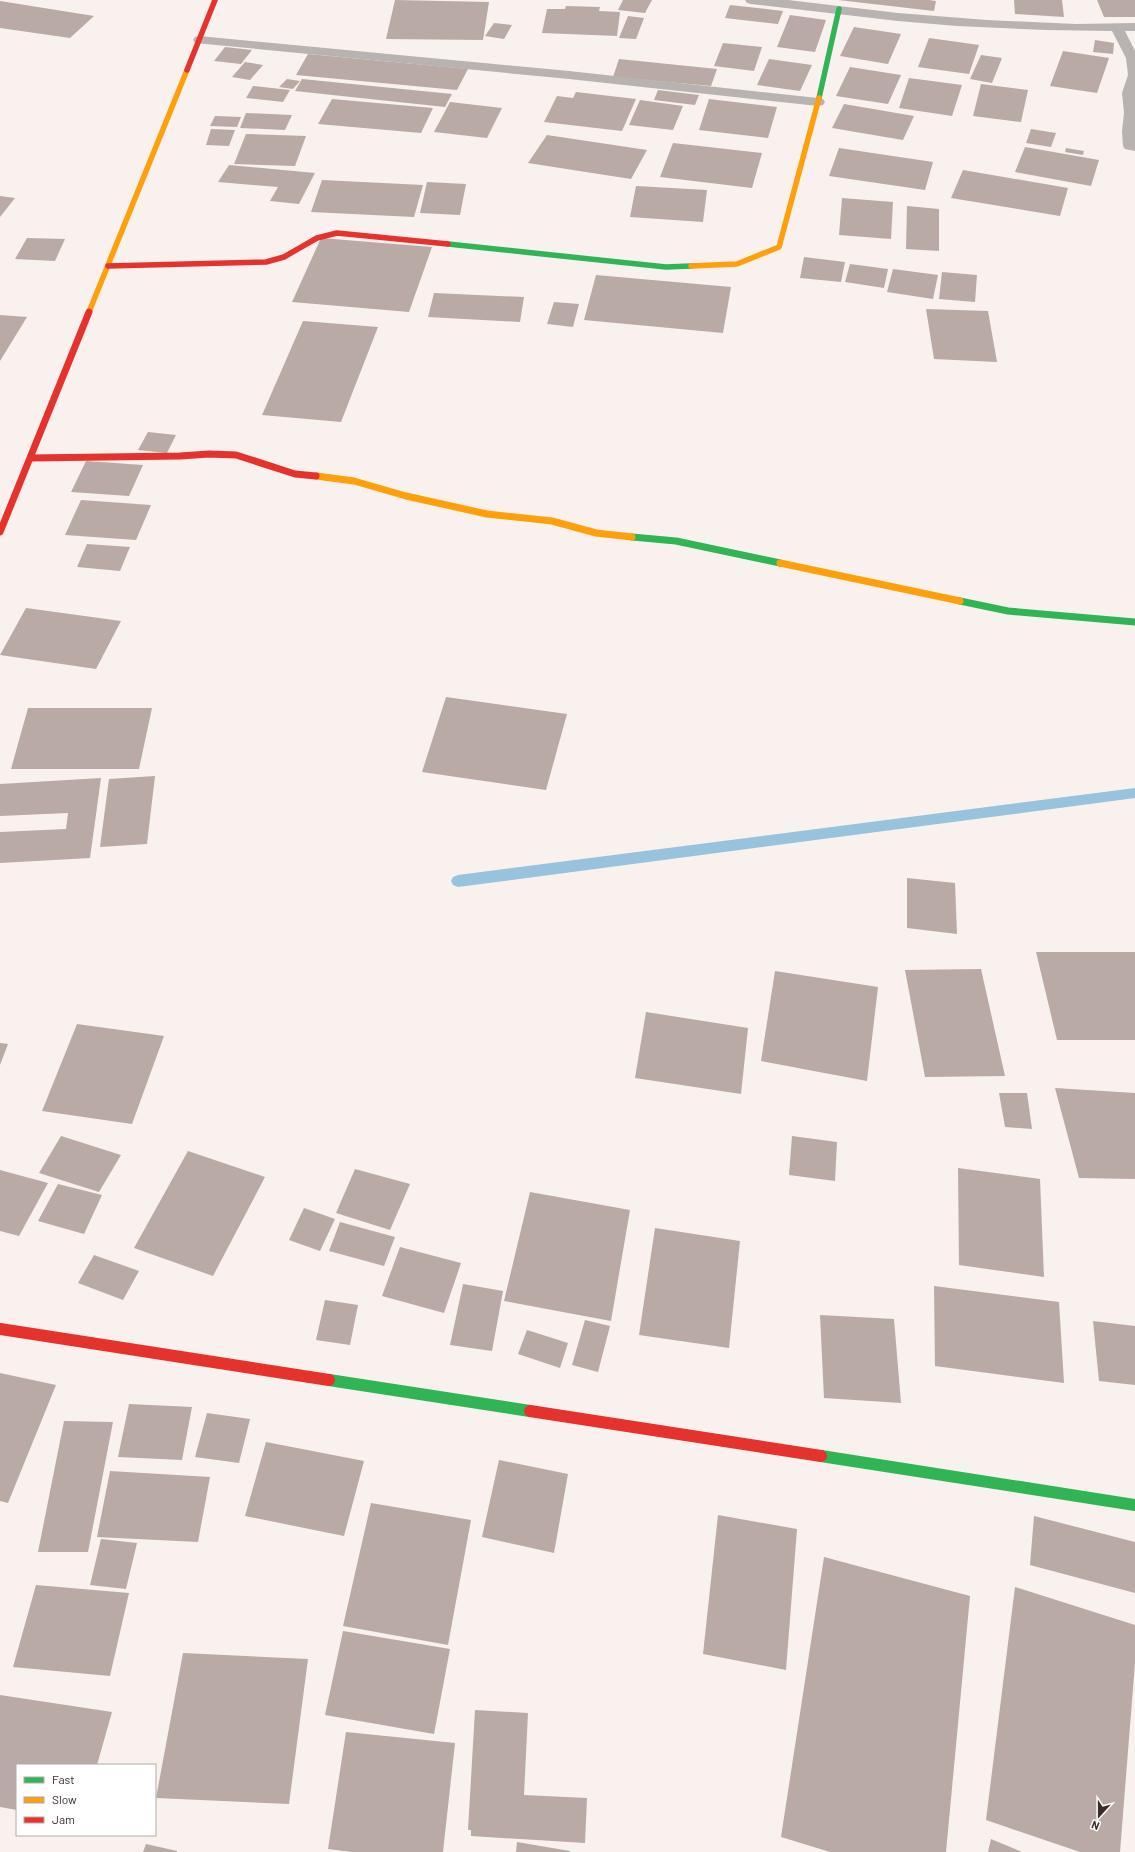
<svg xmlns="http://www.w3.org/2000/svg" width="1135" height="1852" font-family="Barlow,sans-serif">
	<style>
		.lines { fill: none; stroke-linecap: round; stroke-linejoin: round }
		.stream { fill: #99c3dc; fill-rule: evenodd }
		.building { fill: #b9aaa5 }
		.street { fill: #b8b3b1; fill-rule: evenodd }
		.fast-far2 { stroke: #30b455; stroke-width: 5.5 }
		.fast-far1 { stroke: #30b455; stroke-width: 7 }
		.fast { stroke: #30b455; stroke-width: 12 }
		.slow-far1 { stroke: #ff9f0a; stroke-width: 5.5 }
		.slow { stroke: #ff9f0a; stroke-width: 7 }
		.jam-far2 { stroke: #e5322d; stroke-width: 5.5 }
		.jam-far1 { stroke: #e5322d; stroke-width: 7 }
		.jam { stroke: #e5322d; stroke-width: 12 }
	</style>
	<rect width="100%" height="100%" fill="#f8f1ee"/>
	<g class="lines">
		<!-- stream -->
		<path class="stream" d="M1135,788V798L458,887L453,885L451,881L453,877L458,875Z"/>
	</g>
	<!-- building -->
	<path class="building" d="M395,0L489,2L483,40L386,39Z
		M623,0H652L645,13L618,10Z
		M838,0H929L936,1L934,11Z
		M1014,0H1062L1064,17L1015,14Z
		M1097,0H1135V17H1104Z
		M0,1L94,16L70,38L0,28Z
		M730,5L783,11L778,24L725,18Z
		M566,6L600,7L599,11L620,12L617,36L542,33L547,9H565Z
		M790,15L826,20L815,52L777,47Z
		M628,16L644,18L636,39L619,38Z
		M494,23L512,25L504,39L485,36Z
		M854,27L901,34L888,64L840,56Z
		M929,38L979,45L969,74L918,67Z
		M1095,40L1114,43L1113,54L1093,52Z
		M723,43L762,47L754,71L714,66Z
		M225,47L252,50L241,64L214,61Z
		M1063,51L1109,58L1097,93L1050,86Z
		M308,54L468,69L457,90L296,75Z
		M981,55L1002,58L992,83L970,79Z
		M619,59L717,69L711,86L613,77Z
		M769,59L812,65L800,91L757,85Z
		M245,62L263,65L250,80L232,77Z
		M850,67L901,75L888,104L836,96Z
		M909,78L962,85L952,116L899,108Z
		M287,79L300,81L293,89L279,87Z
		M302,79L452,94L445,107L295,91Z
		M981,84L1028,90L1021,122L973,116Z
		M253,86L290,90L283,102L246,98Z
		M658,90L699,95L695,105L654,100Z
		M576,92L636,99L622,131L544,122L557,96L573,98Z
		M332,99L433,108L421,133L318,124Z
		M709,99L777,107L768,138L699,130Z
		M640,100L683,106L673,130L629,125Z
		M450,102L502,108L487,138L434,132Z
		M844,104L914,116L903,140L832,128Z
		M246,113L292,115L285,130L240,128Z
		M215,116L241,117L237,127L210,126Z
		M211,129L235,130L229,146L206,145Z
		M1031,129L1056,133L1051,147L1026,143Z
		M246,134L306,136L295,166L234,164Z
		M547,135L647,150L631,179L528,163Z
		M673,143L762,153L752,188L660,177Z
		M1025,147L1099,160L1091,186L1015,172Z
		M839,148L933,162L925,190L829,176Z
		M1066,148L1084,151L1083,155L1065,152Z
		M229,165L315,173L299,204L270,201L278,187L218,182Z
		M963,170L1068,188L1060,216L951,198Z
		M322,180L423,185L414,217L311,212Z
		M427,182L466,184L460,215L420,213Z
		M636,186L707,190L703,222L630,217Z
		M0,196L15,198L0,217Z
		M842,198L893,202L891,239L839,235Z
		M907,206L939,209V251L906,249Z
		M27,238L65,239L55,261L15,259Z
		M321,238L432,247L409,312L292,302Z
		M804,257L845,262L841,282L800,278Z
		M850,264L888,269L884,288L845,282Z
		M893,269L938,275L933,299L887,292Z
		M942,272L977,275L975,302L939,299Z
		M596,275L731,287L723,333L584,320Z
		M434,293L524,297L520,322L428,317Z
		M554,302L579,304L573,327L547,324Z
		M926,309L988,311L997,362L934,359Z
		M0,315L27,317L0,361Z
		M303,321L378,327L341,422L262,415Z
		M148,432L176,435L167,453L138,450Z
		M86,461L143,465L129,496L71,492Z
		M81,500L151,505L136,540L65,535Z
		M87,544L130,547L120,571L77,567Z
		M26,608L121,621L96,669L0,655Z
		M446,697L567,714L546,790L422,772Z
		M28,708H152L139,769H11Z
		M155,776L147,844L100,847L109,779Z
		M101,778L90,858L0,863V832L66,829L68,813L0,816V784Z
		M907,878L955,883L957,934L907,928Z
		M1036,952H1135V1040H1057Z
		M981,969L1005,1076L925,1077L905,970Z
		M775,971L878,987L867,1081L761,1061Z
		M646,1012L748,1028L741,1094L635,1078Z
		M77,1024L164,1036L132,1124L42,1111Z
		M0,1043L8,1044L0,1065Z
		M1055,1088L1135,1093V1179L1079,1178Z
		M999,1093H1027L1032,1129L1005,1127Z
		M61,1136L121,1155L99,1192L39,1173Z
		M792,1136L837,1142L835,1181L789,1175Z
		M188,1151L265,1177L213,1276L134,1248Z
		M958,1168L1040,1179L1044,1277L959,1265Z
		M355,1169L410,1184L390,1230L336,1213Z
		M0,1170L48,1183L19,1236L0,1231Z
		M58,1184L102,1195L84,1234L38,1221Z
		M530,1192L630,1210L611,1321L504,1301Z
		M304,1208L335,1219L320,1251L289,1240Z
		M340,1222L395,1237L384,1266L329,1251Z
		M655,1228L740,1241L729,1348L639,1335Z
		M400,1247L461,1263L444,1313L382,1296Z
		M94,1255L139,1271L123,1300L78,1283Z
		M463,1284L503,1291L492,1351L450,1345Z
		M934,1286L1059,1302L1064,1383L935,1366Z
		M325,1300L358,1305L350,1345L316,1340Z
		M820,1315L894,1319L901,1403L824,1398Z
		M585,1320L610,1326L598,1372L572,1365Z
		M1093,1321L1135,1326V1385L1099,1381Z
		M527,1330L568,1343L560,1368L518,1354Z
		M0,1373L56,1385L8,1503L0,1501Z
		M129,1404L192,1407L182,1460L118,1457Z
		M207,1413L250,1419L239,1463L195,1457Z
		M64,1421L113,1422L88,1552H38Z
		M266,1442L364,1461L344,1536L245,1516Z
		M499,1460L568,1474L554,1553L482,1537Z
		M110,1471L210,1477L198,1542L97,1537Z
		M371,1503L471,1520L448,1645L343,1626Z
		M718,1515L797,1529L786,1670L703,1654Z
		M1034,1516L1135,1542V1593L1030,1565Z
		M101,1539L137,1543L126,1589L90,1585Z
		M824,1557L970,1596L946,1852H830L781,1837Z
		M36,1585L129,1593L110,1676L13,1667Z
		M1015,1587L1135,1625V1663L1120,1852H1080L986,1820Z
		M343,1631L450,1649L434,1734L325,1715Z
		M183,1653L308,1659L289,1804L156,1798Z
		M0,1695L112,1712L97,1765H17V1810L0,1807Z
		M475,1710L528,1713L524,1795L587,1798L585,1843L471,1836V1830H468Z
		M346,1732L455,1743L443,1852H352L328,1849Z
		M991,1839L1022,1852H988Z
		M517,1842L570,1851V1852H516Z
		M146,1844L177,1851V1852H143Z"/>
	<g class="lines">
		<!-- street -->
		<path class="street" d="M745,0H788L898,13L987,20L1076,24L1135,23V31H1125L1135,51V151L1125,149L1123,146L1122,131L1124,113L1122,93L1128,75L1126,58L1112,31L1046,30L957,26L898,21L751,4L747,3Z
			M199,36L569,71L818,98L823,99L825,102L823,105L818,106L569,79L195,43L193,40L195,37Z"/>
		<!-- fast-far2 -->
		<path class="fast-far2" d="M819,98L839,9
			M448,244L666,267L691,266"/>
		<!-- fast-far1 -->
		<path class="fast-far1" d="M632,537L676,541L780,563
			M960,601L1008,611L1135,622"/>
		<!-- fast -->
		<path class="fast" d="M329,1380L530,1411
			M821,1456L1135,1505"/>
		<!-- slow-far1 -->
		<path class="slow-far1" d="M691,266L737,264L779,247L819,98
			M89,312L187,70"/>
		<!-- slow -->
		<path class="slow" d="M316,476L354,481L406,496L487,514L552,521L596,533L632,537
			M780,563L960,601"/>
		<!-- jam-far2 -->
		<path class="jam-far2" d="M187,70L215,0
			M108,266L266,262L284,257L317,238L337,233L448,244"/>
		<!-- jam-far1 -->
		<path class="jam-far1" d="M30,458L180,456L209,454L236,455L295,474L316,476
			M0,532L89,312"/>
		<!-- jam -->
		<path class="jam" d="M0,1329L329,1380
			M530,1411L821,1456"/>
	</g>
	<!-- legend -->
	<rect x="16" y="1764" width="140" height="72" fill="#ffffff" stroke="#b0aba9"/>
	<rect x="24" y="1777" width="20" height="6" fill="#30b455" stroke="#b0aba9"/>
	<text x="52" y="1784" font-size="12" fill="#392d28">Fast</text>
	<rect x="24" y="1797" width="20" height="6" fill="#ff9f0a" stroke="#b0aba9"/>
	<text x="52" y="1804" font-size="12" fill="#392d28">Slow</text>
	<rect x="24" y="1817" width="20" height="6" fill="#e5322d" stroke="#b0aba9"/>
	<text x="52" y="1824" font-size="12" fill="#392d28">Jam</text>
	<!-- north arrow -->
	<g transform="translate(1099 1816) rotate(201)" stroke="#ffffff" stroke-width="3" paint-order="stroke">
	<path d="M0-3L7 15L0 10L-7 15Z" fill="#392d28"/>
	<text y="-6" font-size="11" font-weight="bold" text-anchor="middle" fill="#392d28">N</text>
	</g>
</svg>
